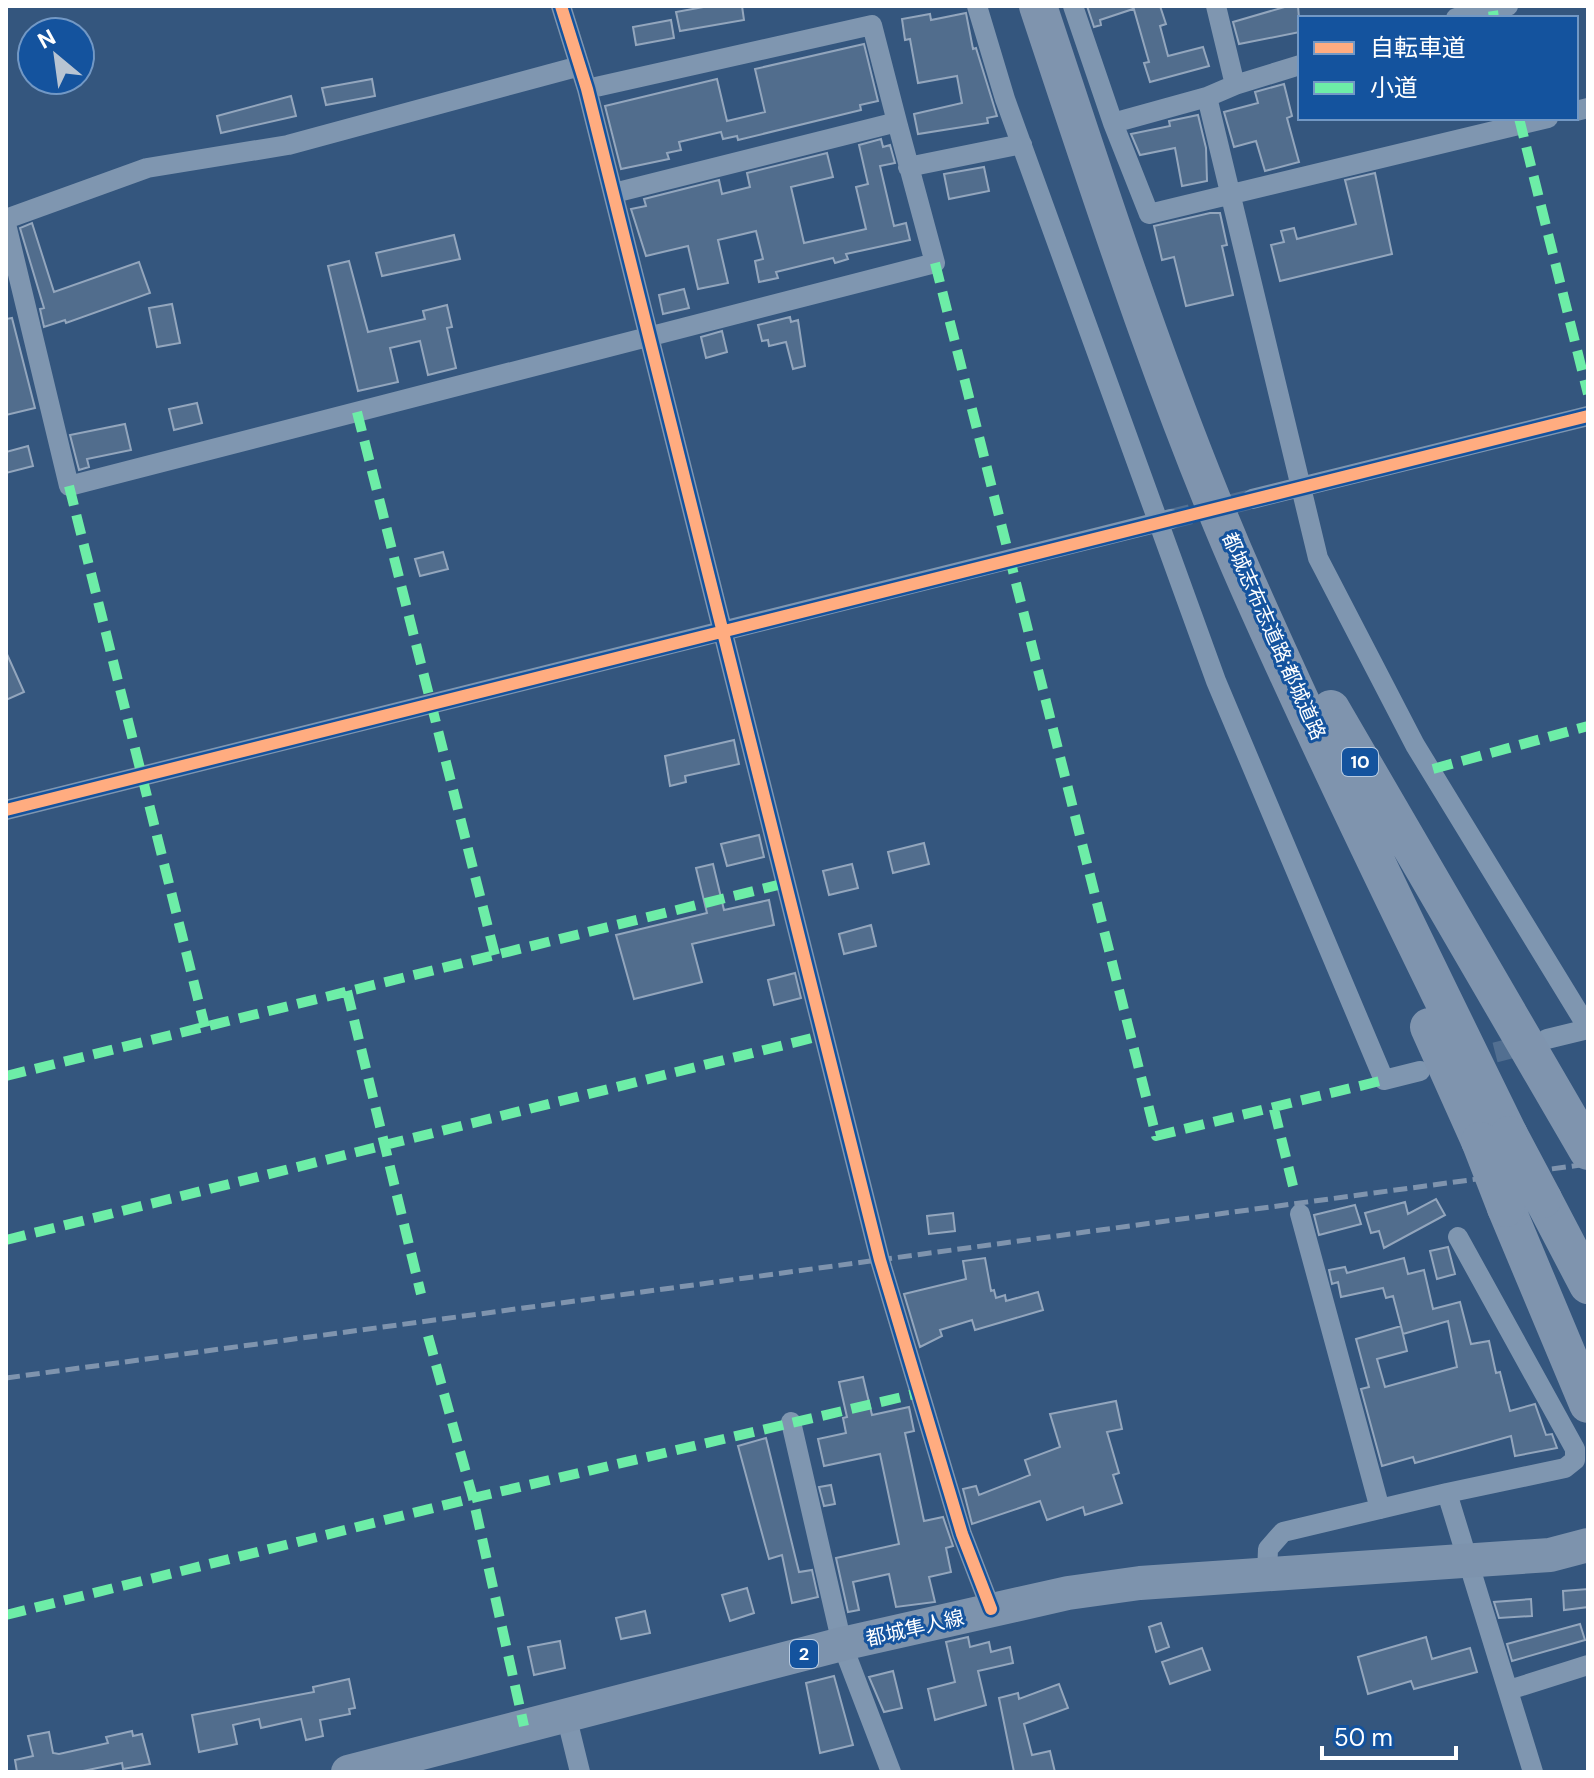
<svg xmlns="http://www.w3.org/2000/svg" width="1594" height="1778" font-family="'DM Sans','Noto Sans JP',sans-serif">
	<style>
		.building { fill: #516d8d; stroke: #93a6bd; stroke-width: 2 }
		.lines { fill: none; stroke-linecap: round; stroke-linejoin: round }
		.street-tunnel { stroke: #526f91; stroke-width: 20; stroke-dasharray: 20 10; stroke-linecap: butt }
		.street { stroke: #7f96b0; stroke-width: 20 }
		.primary { stroke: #7d93ad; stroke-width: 34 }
		.highway { stroke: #7f94ae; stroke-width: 38 }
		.rail { stroke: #7f94ae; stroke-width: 5; stroke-dasharray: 14 6; stroke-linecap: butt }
		.highway-bridge { stroke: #7f94ae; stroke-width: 38 }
		.quiet { stroke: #6deda7; stroke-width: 10; stroke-dasharray: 20 10; stroke-linecap: butt }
		.cycleway-casing { stroke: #14539e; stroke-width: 17 }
		.cycleway { stroke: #ffac80; stroke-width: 12 }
		.labels { text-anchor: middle; stroke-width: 6; stroke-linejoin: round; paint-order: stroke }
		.shield { fill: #14539e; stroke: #b8cbe2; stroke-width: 2 }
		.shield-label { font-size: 18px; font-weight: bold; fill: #fff }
		.street-label { font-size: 20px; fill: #fff; stroke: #14539e }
	</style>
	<rect width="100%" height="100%" fill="#34567e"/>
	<!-- building -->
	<path class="building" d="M709,6H742L744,20L680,31L676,12Z
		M1087,6H1132L1133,9L1100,20L1101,25L1094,27Z
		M1133,6H1160L1166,24L1160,26L1168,56L1203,47L1209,66L1150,82L1144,63L1149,62Z
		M1288,6H1298L1300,32L1239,44L1233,22Z
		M966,13L973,49L976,48L997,116L987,118L988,123L918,134L914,114L962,103L957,76L918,83L910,39L905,40L902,19L930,14L931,20Z
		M671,20L674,38L636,45L633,27Z
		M864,44L878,101L860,105L861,110L738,140L737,136L723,139L721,132L679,142L681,150L667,153L669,159L621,169L605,106L717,79L727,121L765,112L755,69Z
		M372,79L375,96L326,105L322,88Z
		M1284,84L1292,116L1287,118L1299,162L1265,171L1256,141L1234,147L1224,112L1258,103L1255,92Z
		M291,96L296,116L221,133L217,116Z
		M1198,115L1206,148L1207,181L1182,186L1175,148L1140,155L1131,134L1170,126L1169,121Z
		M881,139L883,147L890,145L895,163L880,166L894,226L906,223L910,240L846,254L848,259L835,263L833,258L776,272L778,278L759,282L755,261L763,259L756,231L718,240L728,283L698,289L688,246L646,256L631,209L646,206L644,199L719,180L722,194L750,187L747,173L827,153L833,177L791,187L804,243L866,229L856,187L868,184L859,145Z
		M984,167L989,191L949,199L944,174Z
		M1375,173L1392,254L1280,281L1271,245L1284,242L1281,231L1294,228L1297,239L1356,224L1345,180Z
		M1210,213H1220L1227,245L1222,246L1233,295L1186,306L1174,257L1162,260L1154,226Z
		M32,223L54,292L139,262L150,293L66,323L65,320L44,327L40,309L44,308L20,228Z
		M454,235L460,259L382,276L376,253Z
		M349,261L368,332L425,319L423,311L447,305L452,327L447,328L456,368L428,375L420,341L390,348L398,382L358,391L328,266Z
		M684,289L689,308L663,314L659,295Z
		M172,304L180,343L157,347L149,308Z
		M790,317L791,322L798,320L805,366L793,369L786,342L769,346L768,340L762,341L758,325Z
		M12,318L35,408L6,415V319Z
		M722,331L727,352L706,358L701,337Z
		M197,403L202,423L174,430L169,409Z
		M125,424L131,450L87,459L89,467L79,470L70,435Z
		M28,446L33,466L6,473V452Z
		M443,552L448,569L420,576L415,559Z
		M6,652L24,692L6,700Z
		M734,740L739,764L685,776L686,782L670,786L665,756Z
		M759,835L764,857L727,866L721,844Z
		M924,843L929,864L893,873L888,852Z
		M713,864L724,910L769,900L774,925L692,944L702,982L634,999L616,935L707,913L696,868Z
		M852,864L858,888L829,895L823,871Z
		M871,925L876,946L844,954L839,934Z
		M795,973L801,998L774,1005L768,980Z
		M1436,1199L1445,1215L1384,1248L1379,1231L1371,1233L1365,1213L1405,1202L1408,1214Z
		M1355,1205L1361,1224L1319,1235L1314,1215Z
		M953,1213L955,1231L929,1234L927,1216Z
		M1448,1247L1455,1274L1437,1279L1430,1251Z
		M985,1258L991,1291L994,1290L996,1298L1005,1295L1006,1301L1038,1292L1043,1310L975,1330L972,1320L940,1330L942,1336L920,1347L904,1294L966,1279L963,1261Z
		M1404,1258L1408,1274L1424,1270L1433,1309L1460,1302L1471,1344L1489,1341L1496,1373L1500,1372L1510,1411L1535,1404L1546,1435L1552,1434L1557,1448L1515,1456L1511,1436L1415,1463L1413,1457L1382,1466L1361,1389L1369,1387L1356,1339L1401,1326L1407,1351L1377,1359L1385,1387L1457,1367L1448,1321L1403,1334L1393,1296L1386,1298L1383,1288L1341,1297L1338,1282L1332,1284L1329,1270L1345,1267L1347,1273Z
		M863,1377L872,1415L909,1407L914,1431L905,1433L924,1521L943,1517L953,1546L946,1548L951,1572L929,1577L935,1602L896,1607L889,1574L853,1582L859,1610L848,1612L836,1558L899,1544L880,1454L824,1466L818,1439L846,1433L843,1418L847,1417L839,1382Z
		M1116,1401L1122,1429L1107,1432L1119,1473L1113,1475L1122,1503L1085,1515L1083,1507L1047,1520L1040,1501L972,1524L963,1489L976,1486L979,1495L1030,1475L1025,1460L1060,1447L1050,1414Z
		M766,1438L799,1572L812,1570L818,1597L792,1603L782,1555L769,1559L738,1446Z
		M831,1485L835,1504L824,1506L819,1487Z
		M747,1588L754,1613L730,1621L722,1595Z
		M1588,1589V1607L1564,1610L1563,1591Z
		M1531,1599L1532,1616L1499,1618L1494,1602Z
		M645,1611L650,1633L621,1639L616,1618Z
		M1161,1623L1169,1647L1156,1652L1149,1627Z
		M1580,1624L1585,1640L1512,1661L1507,1644Z
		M968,1637L970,1647L989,1642L991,1652L1010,1647L1013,1663L978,1671L986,1705L935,1720L928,1689L955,1682L946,1642Z
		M1426,1637L1432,1659L1470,1648L1477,1672L1414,1689L1411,1681L1368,1694L1358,1657Z
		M560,1641L565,1668L534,1675L528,1647Z
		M1202,1648L1210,1670L1170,1684L1162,1662Z
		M893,1671L902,1708L884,1712L869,1677Z
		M834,1676L853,1745L820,1753L806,1683Z
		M349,1679L355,1708L349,1709L350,1714L320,1720L323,1736L306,1740L301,1719L261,1728L259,1719L233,1725L237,1744L199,1752L192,1715L314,1692L313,1687Z
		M1059,1684L1068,1708L1024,1724L1032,1755L1050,1751L1055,1772H1014L999,1698L1018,1693L1019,1699Z
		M132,1731L133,1736L142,1734L150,1764L123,1769L122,1763L78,1772H17L15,1760L33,1756L28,1736L49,1732L53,1753L59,1754L108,1743L106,1737Z"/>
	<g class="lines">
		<!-- street-tunnel -->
		<path class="street-tunnel" d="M1171,519L1252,499
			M1466,1060L1532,1043"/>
		<!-- street -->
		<path class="street" d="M561,6L587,89L880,1260L962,1534L991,1609
			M977,6L1005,99L1216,681L1384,1080L1420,1071
			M1073,6L1113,123L1149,214L1548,118
			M1216,6L1235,85L1207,97L1318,558L1415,745L1588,1028
			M1456,18L1508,6
			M1235,85L1300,65
			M587,89L872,25L897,122
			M1576,111L1588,108
			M1113,123L1207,97
			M908,167L1022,144
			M6,219L147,168L288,145L580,66
			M6,224L69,486L935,263L897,122L614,193
			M1252,499L1588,416
			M6,810L1171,519
			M1547,1039L1588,1029
			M1300,1214L1380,1509
			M791,1422L842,1644L891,1772
			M1447,1493L1565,1468L1575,1460V1449L1458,1237
			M1267,1574L1268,1549L1283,1532L1447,1493L1533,1772
			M1509,1690L1588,1665
			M566,1715L580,1772"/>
		<!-- primary -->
		<path class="primary" d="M348,1772L842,1644L1068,1593L1140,1583L1550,1555L1588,1545"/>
		<!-- highway -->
		<path class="highway" d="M1038,6C1103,201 1165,397 1248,585C1330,770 1420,953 1509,1135
			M1331,709L1588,1151
			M1429,1027L1480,1141
			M1543,1199L1588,1285
			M1506,1208L1588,1404"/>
		<!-- rail -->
		<path class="rail" d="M6,1378L1588,1164"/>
		<!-- highway-bridge -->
		<path class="highway-bridge" d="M1509,1135L1543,1199
			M1480,1141L1506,1208"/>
		<!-- quiet -->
		<path class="quiet" d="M1493,11L1494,18
			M1519,118L1588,394
			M935,263L1156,1136L1384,1080
			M357,412L495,955
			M69,486L205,1027
			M1433,769L1588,726
			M347,991L421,1294
			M6,1076L786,883
			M1274,1109L1293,1186
			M6,1240L824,1035
			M428,1336L473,1498L524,1726
			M6,1615L473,1498L919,1393"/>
		<defs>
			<path id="cycleway" d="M561,6L587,89L880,1260L962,1534L991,1609
				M6,810L1588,416"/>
		</defs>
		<!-- cycleway casing -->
		<use href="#cycleway" class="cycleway-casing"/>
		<!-- cycleway -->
		<use href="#cycleway" class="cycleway"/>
	</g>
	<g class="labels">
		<!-- shield labels -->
		<g class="shield">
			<rect x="1342" y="748" width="36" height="28" rx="6"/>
			<rect x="790" y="1640" width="28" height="28" rx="6"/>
		</g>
		<g class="shield-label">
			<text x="1360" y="768">10</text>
			<text x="804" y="1660">2</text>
		</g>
		<!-- street labels -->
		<g class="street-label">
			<text transform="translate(1274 636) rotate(66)" y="7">都城志布志道路;都城道路</text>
			<text transform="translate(915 1628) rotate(-13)" y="7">都城隼人線</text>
		</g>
	</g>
	<!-- border -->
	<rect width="1594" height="1778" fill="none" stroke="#ffffff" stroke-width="16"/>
	<!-- legend -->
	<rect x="1298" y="16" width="280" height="104" fill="#14539e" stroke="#7298c5" stroke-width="2"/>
	<rect x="1314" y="42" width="40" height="12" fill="#ffac80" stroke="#7298c5" stroke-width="2"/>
	<text x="1370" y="56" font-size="24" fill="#ffffff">自転車道</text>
	<rect x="1314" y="82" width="40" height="12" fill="#6deda7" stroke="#7298c5" stroke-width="2"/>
	<text x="1370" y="96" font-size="24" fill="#ffffff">小道</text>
	<!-- north arrow -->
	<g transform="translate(56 56) rotate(331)"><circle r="38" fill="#14539e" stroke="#7298c5" stroke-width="2"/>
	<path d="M0-6L14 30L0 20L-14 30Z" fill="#b8c4d2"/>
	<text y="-12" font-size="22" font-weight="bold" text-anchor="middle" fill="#ffffff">N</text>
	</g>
	<!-- scale -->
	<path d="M1322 1746v12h134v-12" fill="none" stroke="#ffffff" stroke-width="4"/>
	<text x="1334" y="1746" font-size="24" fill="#ffffff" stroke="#14539e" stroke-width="6" paint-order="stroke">50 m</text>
</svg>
